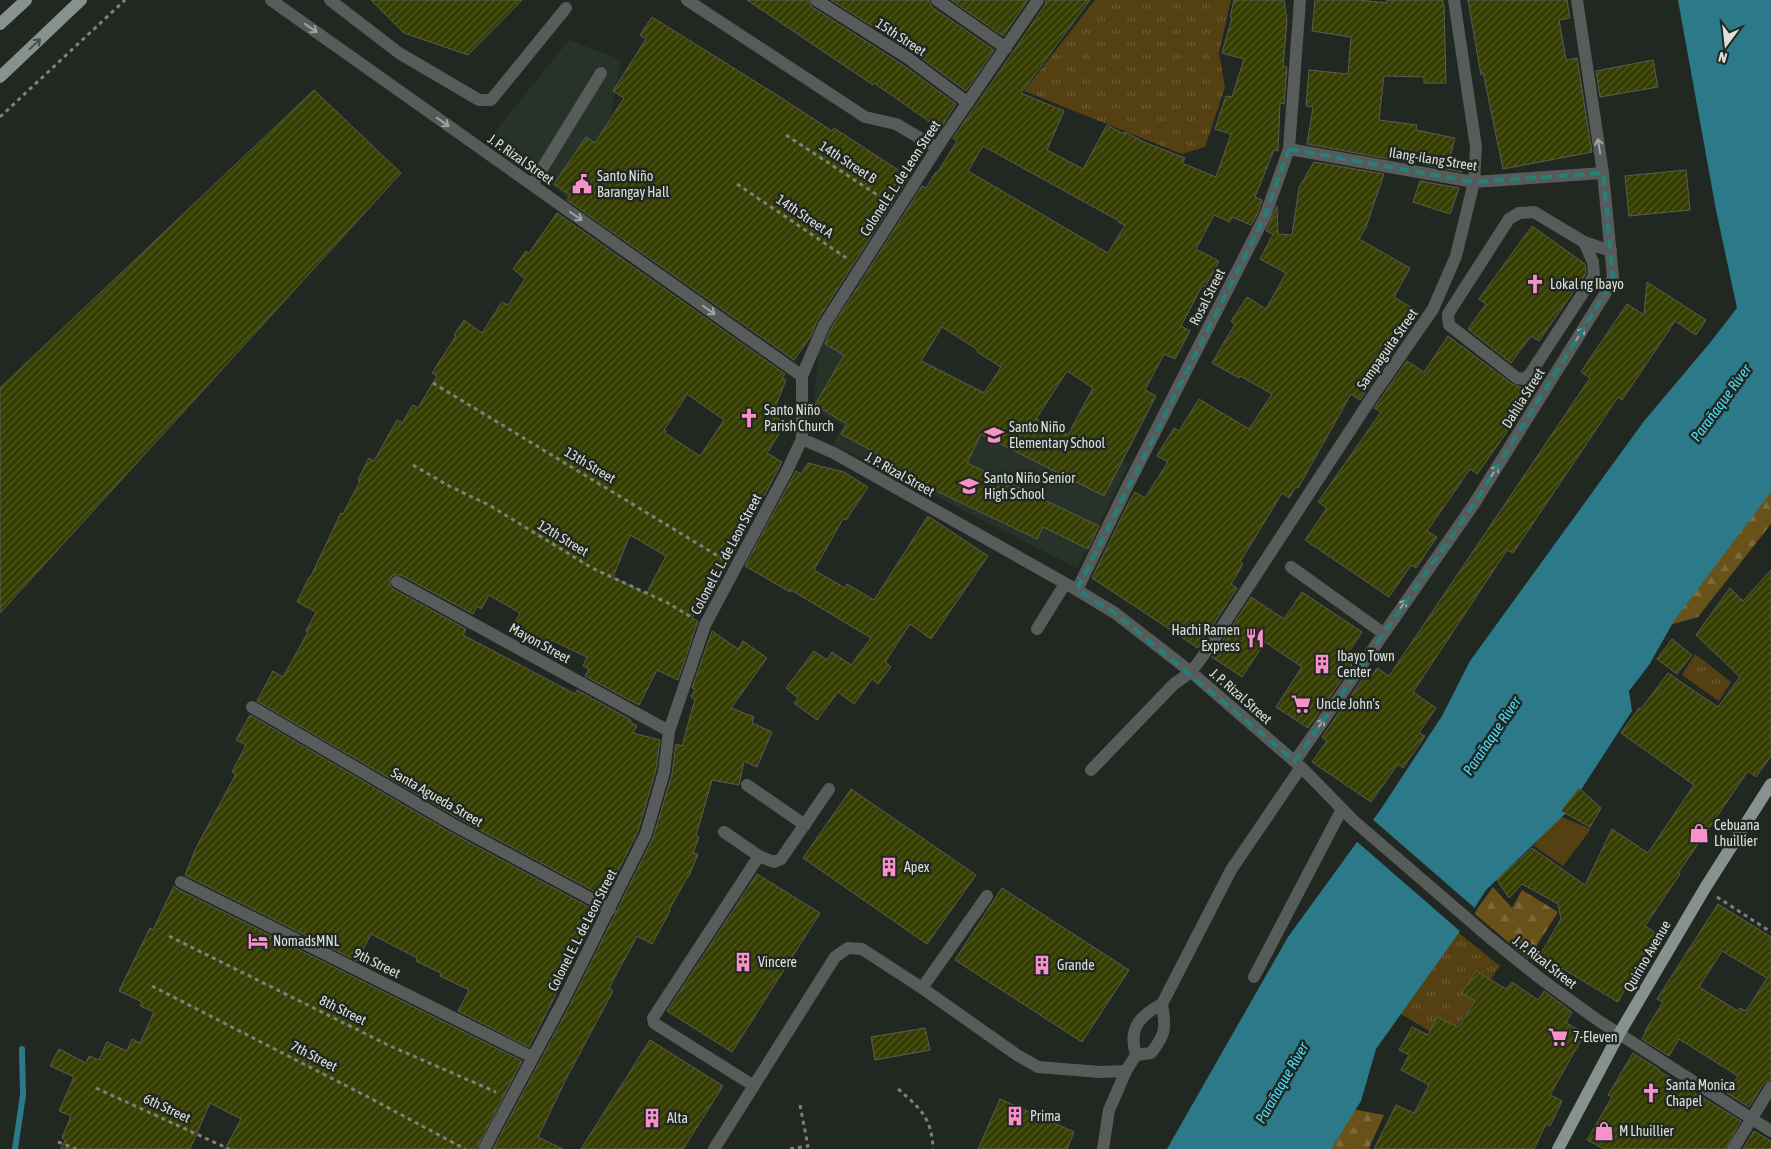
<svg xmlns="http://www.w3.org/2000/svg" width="1771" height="1149" font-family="'Asap Condensed',sans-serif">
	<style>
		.built { fill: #273328 }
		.grass { fill: url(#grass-tufts) }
		.forest { fill: url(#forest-firs) }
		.park { fill: #554012 }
		.water { fill: #2c798a }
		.pier { fill: #212822 }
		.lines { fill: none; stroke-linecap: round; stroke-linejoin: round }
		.stream { stroke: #2c798a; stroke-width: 6 }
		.building { fill: url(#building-hatch); stroke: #5a5c52; fill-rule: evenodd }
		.path { stroke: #7c817c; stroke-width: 3; stroke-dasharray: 4 4; stroke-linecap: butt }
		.minor { stroke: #575c5b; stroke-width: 12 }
		.major { stroke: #87918f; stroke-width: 12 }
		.oneway { stroke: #a0a5a2 }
		.oneway2 { stroke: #454d48 }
		.marked { fill: none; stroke: #248179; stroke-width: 4; stroke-dasharray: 10 6; stroke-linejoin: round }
		.labels { text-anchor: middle; stroke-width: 5; stroke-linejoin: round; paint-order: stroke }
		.street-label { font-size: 14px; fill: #dce0dc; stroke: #212822 }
		.poi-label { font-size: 14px; fill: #dce0dc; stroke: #212822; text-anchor: start }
		.water-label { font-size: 15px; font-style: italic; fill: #4ddffd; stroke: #212822 }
	</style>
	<defs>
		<pattern id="grass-tufts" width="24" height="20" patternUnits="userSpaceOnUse" patternTransform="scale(1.25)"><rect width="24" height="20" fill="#554012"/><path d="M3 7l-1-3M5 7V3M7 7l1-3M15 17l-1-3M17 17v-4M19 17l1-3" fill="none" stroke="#6d5b34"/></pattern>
		<pattern id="forest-firs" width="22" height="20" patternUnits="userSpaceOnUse" patternTransform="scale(1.25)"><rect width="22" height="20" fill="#69511a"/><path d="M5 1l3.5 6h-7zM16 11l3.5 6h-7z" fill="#7e6a3b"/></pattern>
		<pattern id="building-hatch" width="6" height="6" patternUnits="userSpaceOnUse" patternTransform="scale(1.25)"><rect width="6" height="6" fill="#363d00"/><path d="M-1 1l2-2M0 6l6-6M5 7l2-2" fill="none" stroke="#525925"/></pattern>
	</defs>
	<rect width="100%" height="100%" fill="#212822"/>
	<!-- built -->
	<path class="built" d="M569,40L621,60L593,220L493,134Z
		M847,296L900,327L891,344L1129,464L1077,568L833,444L843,426L813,409L820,341Z"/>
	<!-- grass -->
	<path class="grass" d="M1095,0H1231L1219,53L1225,87L1205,147L1182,154L1024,91Z
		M1695,654L1731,682L1719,701L1682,675Z
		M1455,930L1500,966L1446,1041L1386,1005Z"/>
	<!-- forest -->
	<path class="forest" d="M1771,456V524L1698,617L1666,626Z
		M1493,887L1512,908L1522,890L1558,912L1528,959L1474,913Z
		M1347,1108L1384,1115L1369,1148L1371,1149H1328Z"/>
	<!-- park -->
	<path class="park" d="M1554,814L1591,829L1563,866L1534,846Z"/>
	<!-- water -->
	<path class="water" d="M1678,0H1771V492L1674,621L1649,665L1629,691L1632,711L1566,813L1486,890L1458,934L1376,1049L1361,1101L1331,1149H1167L1288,937L1381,809L1442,716L1470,661L1644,421L1709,344L1737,308L1716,210Z"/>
	<!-- pier -->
	<path class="pier" d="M1371,818L1477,910L1462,933L1355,840Z"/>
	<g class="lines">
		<!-- stream -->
		<path class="stream" d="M15,1149L23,1095L22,1049"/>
	</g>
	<!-- building -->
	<path class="building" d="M371,0H522L468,55L404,33Z
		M747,0H808L812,7L903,65L956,104L940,129L874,83L873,85Z
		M831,0H929L932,7L994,50L966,91L912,51Z
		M951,0H1028L1003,36Z
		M1046,0H1090L1021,93L1064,111L1047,150L1083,169L1107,125L1124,134L1125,132L1144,142L1185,158L1182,163L1216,177L1231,134L1215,129L1226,96L1232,97L1244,59L1222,53L1232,18L1230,17L1234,0H1284L1287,20L1283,67H1287L1284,104L1280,103L1278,151L1274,150L1255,197L1262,200L1258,213L1251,225L1232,217L1230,222L1214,215L1196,249L1219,261L1205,287L1202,286L1181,326L1190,331L1175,359L1164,354L1145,390L1156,396L1104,496L981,434L967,463L1099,526L1088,549L1043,527L1037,539L884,466L887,459L841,434L847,424L815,405L844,355L825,344L831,329L922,186L926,188L936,172L937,173L957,141L953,138L1013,52L1045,5ZM983,146L1119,221L1118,222L1125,225L1108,253L968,171ZM942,327L978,350L977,352L1001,367L984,393L921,361ZM1067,371L1093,388L1068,435L1036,419Z
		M1315,0H1359L1387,3V0H1443V5H1444L1446,83H1424V77L1384,76L1379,120L1417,125L1416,130L1455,138L1450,157L1465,161L1462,172L1425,165V162L1391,154L1389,159L1307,144L1313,107L1306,106L1309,70L1348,74L1351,37L1312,31Z
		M1468,0H1567L1570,18L1559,20L1566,60L1577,58L1592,152L1503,169L1483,72L1481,75Z
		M652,17L780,97L832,131L834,128L909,177L817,321L811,336L794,360L567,200L570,195L554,184L586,137L595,143L624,98L613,91L646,39L640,35Z
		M1653,60L1658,87L1600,97L1596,71Z
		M314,90L401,173L0,613V388Z
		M1314,162L1384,174L1366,227L1359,239L1410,268L1394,297L1412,308L1388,348L1393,352L1360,400L1351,394L1298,488L1296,487L1289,498L1282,493L1240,562L1243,564L1231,584L1237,588L1198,648L1092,578L1129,502L1135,492L1145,498L1168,462L1157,456L1174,428L1179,431L1199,399L1249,429L1272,394L1240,376L1239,378L1212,363L1235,324L1231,321L1247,297L1266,309L1286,273L1260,259L1273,234L1266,231L1277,206L1278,234L1292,235L1299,188Z
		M1686,170L1690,210L1629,216L1625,176Z
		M1420,181L1459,188L1450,214L1413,202Z
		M557,213L785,374L782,378L786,380L772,415L786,423L767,453L782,462L717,585L712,582L692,618L698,621L678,680L657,670L639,705L585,676L589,669L583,666L587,657L551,640L548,646L513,626L520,613L489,595L481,609L477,606L473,614L401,575H393L390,579V586L393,589L466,629L463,635L575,694L577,690L631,720L630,722L637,726L633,733L660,740L656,770L638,831L605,897L456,817L257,701L273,671L283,677L308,632L306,631L316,612L297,602L309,577L310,578L341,513L343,514L360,481L358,480L369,458L374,461L397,420L402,423L413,405L418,408L437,376L432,373L456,336L454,335L464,320L482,333L502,302L508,305L525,279L513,269L526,251L529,253ZM687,394L724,420L700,456L665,433L666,431L664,430ZM630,535L666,556L646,594L613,577Z
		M1532,226L1585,264L1586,274L1539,341L1531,336L1511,363L1468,329L1486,304L1479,299Z
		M1647,282L1706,320L1696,335L1675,321L1622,400L1618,397L1513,553L1507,550L1413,692L1436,708L1419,733L1425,736L1403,768L1398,764L1371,802L1312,762L1327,741L1322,737L1366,674L1371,677L1377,668L1389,676L1590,378L1581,372L1627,304L1644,315Z
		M1448,336L1512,384L1521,387L1518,393L1526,398L1513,421L1514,422L1477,474L1470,469L1427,531L1437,537L1416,568L1411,565L1389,597L1305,540L1327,508L1318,502L1381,412L1374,408L1407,361L1424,372Z
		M808,463L844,472L868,487L846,520L843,519L814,570L845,588L847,584L874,600L928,516L988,556L931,639L910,624L885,662L891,667L878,684L872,679L854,704L838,692L817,720L794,703L798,698L786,688L814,651L827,660L832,652L851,665L871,638L791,590L790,592L745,566L796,471L801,474Z
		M1771,570V756L1756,777L1748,771L1678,873L1680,874L1645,926L1656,933L1618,1002L1540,955L1561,919L1558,904L1522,884L1509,898L1497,880L1532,848L1585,885L1612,829L1648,853L1694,785L1621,733L1639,708L1641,709L1668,673L1718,707L1740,677L1696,635L1730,588L1743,601Z
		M1302,592L1362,632L1344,659L1352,665L1308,728L1276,707L1302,667L1265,642L1242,677L1212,657L1251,597L1284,619Z
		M712,631L738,649L743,641L767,658L731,708L754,717L752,723L772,732L757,767L744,761L739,785L712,780L696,836L699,837L693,853L698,854L689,876H688L669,910L670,911L652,944L637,936L609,988L613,991L566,1079L538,1137L563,1149H493L570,1005L653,838L672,774L676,744L682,746L695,699L691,697L695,689L692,688Z
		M1672,639L1692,655L1677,674L1657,659Z
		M250,715L448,831L598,912L529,1047L458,1011L469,990L440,976L441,973L416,961L417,958L371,934L357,961L185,875L196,848L236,774L232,772L246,745L236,740Z
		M1579,788L1601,808L1590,827L1561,811Z
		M851,789L976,875L927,944L803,858Z
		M757,874L820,913L732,1052L667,1011Z
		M174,886L177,889L522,1061L476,1149H225L241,1119L210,1103L190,1149H61L65,1140L62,1138L71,1116L59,1111L74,1077L50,1066L59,1049L86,1063L89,1056L99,1060L107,1042L127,1051L132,1039L140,1043L154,1012L140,1006L142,1002L119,991L150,928L153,930Z
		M1002,888L1129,970L1082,1042L955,960Z
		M1718,904L1771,937V1079L1764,1083L1749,1107L1727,1093L1738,1076L1679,1039L1669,1056L1642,1039L1646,1031H1645L1663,1002L1657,999ZM1722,951L1767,978L1746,1011L1740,1008L1738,1011L1699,987Z
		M1476,971L1506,989L1512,982L1538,1000L1544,991L1572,1012L1566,1023L1585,1033L1550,1095L1562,1101L1550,1126L1546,1124L1534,1149H1374L1396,1105L1414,1113L1429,1085L1401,1070L1409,1055L1399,1050L1412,1027L1428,1035L1437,1017L1458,1027L1475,1001L1462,993Z
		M925,1028L930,1050L875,1060L871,1037Z
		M650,1040L723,1086L683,1149H581Z
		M1633,1053L1660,1070L1659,1071L1741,1121L1725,1149H1604L1587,1140L1612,1097L1608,1095Z
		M1000,1099L1074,1132L1067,1149H978Z
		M1754,1131L1771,1141V1149H1743Z"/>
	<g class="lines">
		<!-- path -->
		<path class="path" d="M0,117L125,0
			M786,135L885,200
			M737,184L848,259
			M433,383L723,559
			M413,465L449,486L489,505L592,568L668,603L691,617
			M1717,897L1771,932
			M169,936L388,1045L496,1092
			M152,986L370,1098L465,1149
			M96,1088L229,1149
			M898,1089C920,1108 932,1118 933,1149
			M58,1142L76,1149
			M790,1149L808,1146L800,1105"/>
		<!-- minor -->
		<path class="minor" d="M271,0L802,376
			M330,0L399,53L479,100H491L566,8
			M687,0L865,117L896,124L937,148
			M816,0L908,58L968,103
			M937,0L1006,48
			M1289,149L1474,182L1603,173
			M532,185L601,73
			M1584,242L1593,262L1594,276L1530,374L1524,379L1517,378L1449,325L1448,314L1509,219L1519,213L1534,212L1584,242L1611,251
			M802,439L834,453L1077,590L1115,613L1191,672L1301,767L1354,821L1490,938L1541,979L1599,1021L1771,1131
			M1291,567L1383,633
			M397,582L669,731
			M1077,590L1126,489L1265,216L1289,149L1300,0
			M1037,629L1065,584
			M252,707L452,824L610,909
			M1295,761L1474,504L1608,289L1613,277L1603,173L1577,0
			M1091,770L1174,684L1191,672L1203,656L1374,394L1433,309L1456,256L1474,182L1476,147L1454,0
			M747,785L805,825
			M724,832L759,856
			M181,882L532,1057
			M1254,977L1342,809
			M922,988L987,896
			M1136,1055C1128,1029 1139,1016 1162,1004L1231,870L1301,767
			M754,1086L657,1025L654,1023L653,1018L759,856L774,862L781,859L829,789
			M484,1149L563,1001L646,834L664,772L669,731L705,625L785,475L802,439V376L824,325L944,137L1038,0
			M714,1149L835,957L848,948L862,949L922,988L1017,1055L1038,1067L1100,1072L1126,1071
			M1103,1149L1109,1110L1126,1071L1136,1055L1151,1053C1166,1034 1166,1028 1162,1004
			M1733,1149L1771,1087"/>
		<!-- major -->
		<path class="major" d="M0,24L26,0
			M0,77L81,0
			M1558,1149L1619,1034L1705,888L1771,784"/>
	</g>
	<!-- one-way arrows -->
	<defs><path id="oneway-shaft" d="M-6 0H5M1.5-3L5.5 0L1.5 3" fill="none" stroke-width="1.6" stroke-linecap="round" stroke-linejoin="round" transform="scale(1.25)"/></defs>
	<g class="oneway">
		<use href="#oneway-shaft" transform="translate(311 28) rotate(35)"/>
		<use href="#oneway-shaft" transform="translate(443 122) rotate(35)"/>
		<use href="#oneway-shaft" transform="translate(1599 146) rotate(-99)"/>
		<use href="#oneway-shaft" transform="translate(576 216) rotate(35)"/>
		<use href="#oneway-shaft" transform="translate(709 310) rotate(35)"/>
		<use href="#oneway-shaft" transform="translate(1580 334) rotate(-58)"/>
		<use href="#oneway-shaft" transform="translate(1494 472) rotate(-58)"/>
		<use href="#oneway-shaft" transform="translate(1402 606) rotate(-55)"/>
		<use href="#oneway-shaft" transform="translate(1320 725) rotate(-55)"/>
	</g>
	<use class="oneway2" href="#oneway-shaft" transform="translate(35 44) rotate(-43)"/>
	<!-- marked area -->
	<path class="marked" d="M1289,149L1474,182L1603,173L1613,277L1608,289L1474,504L1295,761L1115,613L1077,590L1265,216Z"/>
	<!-- icons -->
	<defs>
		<symbol id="civic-bare" viewBox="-9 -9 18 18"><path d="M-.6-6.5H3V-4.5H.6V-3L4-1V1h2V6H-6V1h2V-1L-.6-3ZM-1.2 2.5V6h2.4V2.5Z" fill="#f890ca" stroke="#212822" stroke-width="2.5" paint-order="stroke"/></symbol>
		<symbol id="church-bare" viewBox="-9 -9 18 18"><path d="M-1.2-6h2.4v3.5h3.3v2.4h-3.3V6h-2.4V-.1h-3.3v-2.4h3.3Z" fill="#f890ca" stroke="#212822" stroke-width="2.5" paint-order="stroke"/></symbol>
		<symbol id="school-bare" viewBox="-9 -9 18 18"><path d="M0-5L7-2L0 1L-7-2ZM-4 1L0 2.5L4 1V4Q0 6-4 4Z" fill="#f890ca" stroke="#212822" stroke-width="2.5" paint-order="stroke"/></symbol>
		<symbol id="restaurant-bare" viewBox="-9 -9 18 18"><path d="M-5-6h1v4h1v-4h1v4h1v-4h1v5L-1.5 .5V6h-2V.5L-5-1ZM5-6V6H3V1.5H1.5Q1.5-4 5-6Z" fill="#f890ca" stroke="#212822" stroke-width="2.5" paint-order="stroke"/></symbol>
		<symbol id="building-bare" viewBox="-9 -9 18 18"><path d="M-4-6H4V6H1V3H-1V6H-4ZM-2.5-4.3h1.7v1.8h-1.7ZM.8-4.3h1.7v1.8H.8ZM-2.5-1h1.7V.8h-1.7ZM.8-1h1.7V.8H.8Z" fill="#f890ca" stroke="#212822" stroke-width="2.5" paint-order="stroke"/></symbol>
		<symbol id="supermarket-bare" viewBox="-9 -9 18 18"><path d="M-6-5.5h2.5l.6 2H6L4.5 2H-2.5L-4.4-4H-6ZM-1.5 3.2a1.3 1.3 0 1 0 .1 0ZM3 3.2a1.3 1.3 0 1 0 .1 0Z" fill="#f890ca" stroke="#212822" stroke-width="2.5" paint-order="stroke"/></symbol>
		<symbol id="shop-bare" viewBox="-9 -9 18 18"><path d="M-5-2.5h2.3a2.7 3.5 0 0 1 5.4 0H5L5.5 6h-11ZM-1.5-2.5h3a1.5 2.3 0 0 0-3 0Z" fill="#f890ca" stroke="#212822" stroke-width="2.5" paint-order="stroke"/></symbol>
		<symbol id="hotel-bare" viewBox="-9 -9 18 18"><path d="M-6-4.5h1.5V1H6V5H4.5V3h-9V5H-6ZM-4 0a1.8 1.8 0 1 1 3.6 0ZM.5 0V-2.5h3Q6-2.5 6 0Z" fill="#f890ca" stroke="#212822" stroke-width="2.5" paint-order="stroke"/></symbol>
	</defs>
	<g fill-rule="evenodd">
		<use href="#civic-bare" x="568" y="170" width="28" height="28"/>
		<use href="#church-bare" x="1521" y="270" width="28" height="28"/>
		<use href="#church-bare" x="735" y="404" width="28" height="28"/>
		<use href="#school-bare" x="980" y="421" width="28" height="28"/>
		<use href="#school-bare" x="955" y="472" width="28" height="28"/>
		<use href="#restaurant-bare" x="1241" y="624" width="28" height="28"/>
		<use href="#building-bare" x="1308" y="650" width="28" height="28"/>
		<use href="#supermarket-bare" x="1287" y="690" width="28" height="28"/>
		<use href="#shop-bare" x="1685" y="819" width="28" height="28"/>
		<use href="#building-bare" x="875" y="853" width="28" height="28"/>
		<use href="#hotel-bare" x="244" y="927" width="28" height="28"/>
		<use href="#building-bare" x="729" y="948" width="28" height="28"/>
		<use href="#building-bare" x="1028" y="951" width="28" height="28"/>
		<use href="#supermarket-bare" x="1544" y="1023" width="28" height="28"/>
		<use href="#church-bare" x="1637" y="1079" width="28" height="28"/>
		<use href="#building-bare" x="1001" y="1102" width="28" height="28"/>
		<use href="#building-bare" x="638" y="1104" width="28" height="28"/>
		<use href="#shop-bare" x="1590" y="1117" width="28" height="28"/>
	</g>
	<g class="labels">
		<!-- street labels -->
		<g class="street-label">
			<text transform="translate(901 37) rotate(33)" y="5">15th Street</text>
			<text transform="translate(521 159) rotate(35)" y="5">J. P. Rizal Street</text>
			<text transform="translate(1433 159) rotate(9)" y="5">Ilang-ilang Street</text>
			<text transform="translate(848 162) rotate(33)" y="5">14th Street B</text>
			<text transform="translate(900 178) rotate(-57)" y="5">Colonel E. L. de Leon Street</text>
			<text transform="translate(805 216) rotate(34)" y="5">14th Street A</text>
			<text transform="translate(1207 297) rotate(-63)" y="5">Rosal Street</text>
			<text transform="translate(1387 349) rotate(-55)" y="5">Sampaguita Street</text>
			<text transform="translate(1523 398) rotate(-58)" y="5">Dahlia Street</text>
			<text transform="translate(590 465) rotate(31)" y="5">13th Street</text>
			<text transform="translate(900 474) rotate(29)" y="5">J. P. Rizal Street</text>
			<text transform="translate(563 538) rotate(31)" y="5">12th Street</text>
			<text transform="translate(726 554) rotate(-62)" y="5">Colonel E. L. de Leon Street</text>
			<text transform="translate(540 643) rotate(29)" y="5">Mayon Street</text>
			<text transform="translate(1241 696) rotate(41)" y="5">J. P. Rizal Street</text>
			<text transform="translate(437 797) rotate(30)" y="5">Santa Agueda Street</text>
			<text transform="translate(582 930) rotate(-63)" y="5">Colonel E. L. de Leon Street</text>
			<text transform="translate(1647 956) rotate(-60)" y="5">Quirino Avenue</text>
			<text transform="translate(1545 962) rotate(38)" y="5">J. P. Rizal Street</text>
			<text transform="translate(377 963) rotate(26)" y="5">9th Street</text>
			<text transform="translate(343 1010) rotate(26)" y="5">8th Street</text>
			<text transform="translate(314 1056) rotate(27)" y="5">7th Street</text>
			<text transform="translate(167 1108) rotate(25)" y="5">6th Street</text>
		</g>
		<!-- poi labels -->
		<g class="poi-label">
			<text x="597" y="181">Santo Niño<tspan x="597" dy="16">Barangay Hall</tspan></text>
			<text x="1550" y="289">Lokal ng Ibayo</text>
			<text x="764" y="415">Santo Niño<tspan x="764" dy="16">Parish Church</tspan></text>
			<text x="1009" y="432">Santo Niño<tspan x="1009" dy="16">Elementary School</tspan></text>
			<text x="984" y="483">Santo Niño Senior<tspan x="984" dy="16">High School</tspan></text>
			<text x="1240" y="635" text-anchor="end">Hachi Ramen<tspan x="1240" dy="16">Express</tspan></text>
			<text x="1337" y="661">Ibayo Town<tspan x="1337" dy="16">Center</tspan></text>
			<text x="1316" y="709">Uncle John's</text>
			<text x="1714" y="830">Cebuana<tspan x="1714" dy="16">Lhuillier</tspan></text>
			<text x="904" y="872">Apex</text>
			<text x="273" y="946">NomadsMNL</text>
			<text x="758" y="967">Vincere</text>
			<text x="1057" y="970">Grande</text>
			<text x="1573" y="1042">7-Eleven</text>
			<text x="1666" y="1090">Santa Monica<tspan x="1666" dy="16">Chapel</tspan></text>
			<text x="1030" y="1121">Prima</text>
			<text x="667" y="1123">Alta</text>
			<text x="1619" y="1136">M Lhuillier</text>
		</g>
		<!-- water labels -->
		<g class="water-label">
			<text transform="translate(1721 403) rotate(-54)" y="5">Parañaque River</text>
			<text transform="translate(1492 736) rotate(-56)" y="5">Parañaque River</text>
			<text transform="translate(1282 1083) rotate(-60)" y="5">Parañaque River</text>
		</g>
	</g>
	<!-- north arrow -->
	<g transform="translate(1726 45) rotate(195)" stroke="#212822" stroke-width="4" paint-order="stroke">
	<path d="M0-4L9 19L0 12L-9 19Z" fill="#dce0dc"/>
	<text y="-8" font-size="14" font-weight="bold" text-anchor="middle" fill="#dce0dc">N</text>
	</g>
</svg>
